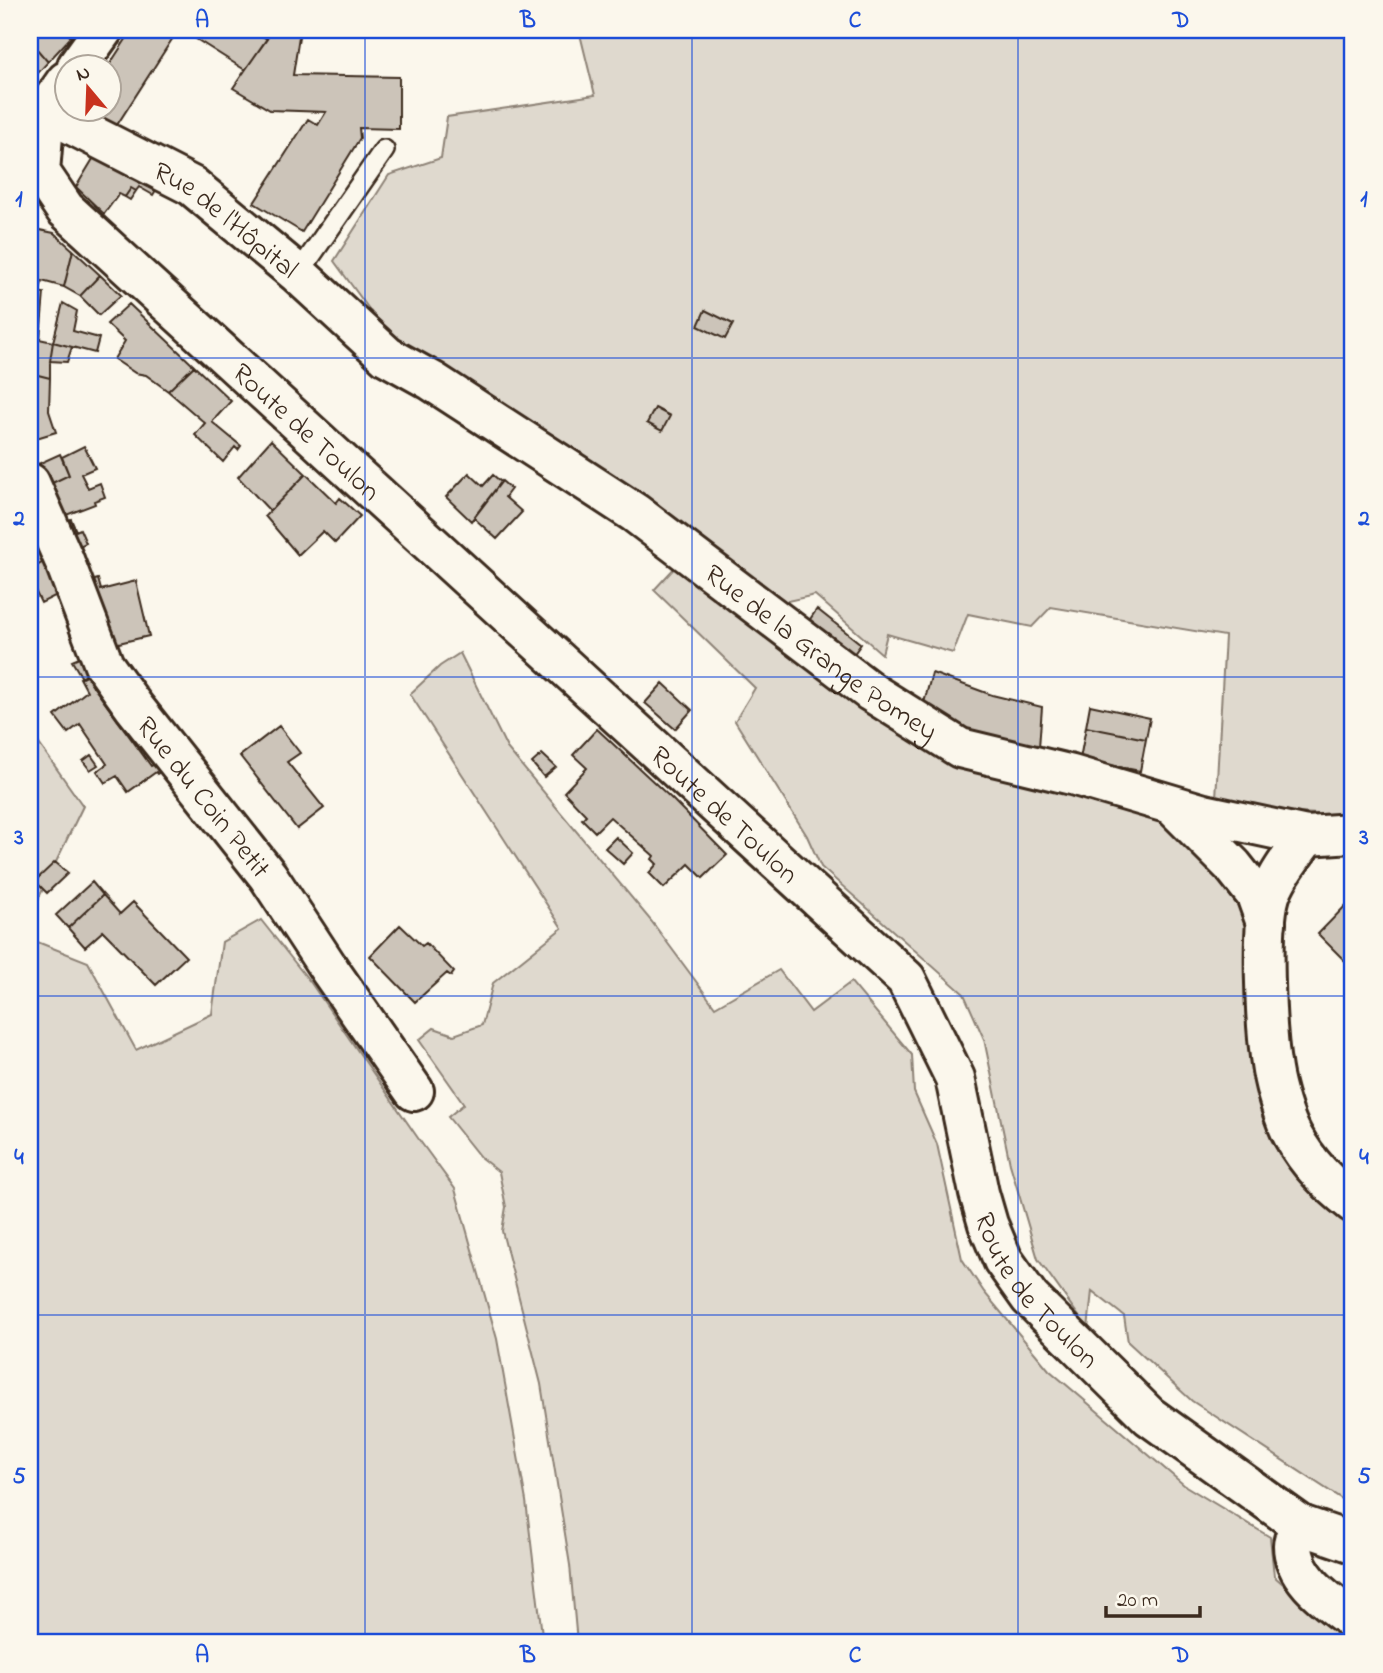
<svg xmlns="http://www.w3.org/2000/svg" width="1383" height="1673" font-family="'Indie Flower',sans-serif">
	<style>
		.green { fill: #dfd9ce; stroke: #8d8276; stroke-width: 2 }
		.building { fill: #ccc4b9; stroke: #3b2a1e; stroke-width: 2 }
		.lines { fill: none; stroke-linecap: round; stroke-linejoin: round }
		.service-casing { stroke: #3b2a1e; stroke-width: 24 }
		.minor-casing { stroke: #3b2a1e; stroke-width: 44 }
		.secondary-casing { stroke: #3b2a1e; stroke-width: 44 }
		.service { stroke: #fbf7ec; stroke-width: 19 }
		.minor { stroke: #fbf7ec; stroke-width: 38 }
		.secondary { stroke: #fbf7ec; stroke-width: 38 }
		.grid { fill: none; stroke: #1d4ed8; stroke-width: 2; stroke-opacity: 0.55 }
		.labels { text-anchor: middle; stroke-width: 5; stroke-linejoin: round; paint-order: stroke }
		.street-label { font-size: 28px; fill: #3b2a1e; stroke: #fbf7ec }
		.neatline { fill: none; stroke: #1d4ed8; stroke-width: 2.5 }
		.grid-label { font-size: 23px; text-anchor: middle; font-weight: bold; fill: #1d4ed8 }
	</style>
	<rect width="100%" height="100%" fill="#fbf7ec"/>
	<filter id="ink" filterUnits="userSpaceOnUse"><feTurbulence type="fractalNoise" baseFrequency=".0143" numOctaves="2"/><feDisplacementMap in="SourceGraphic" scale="14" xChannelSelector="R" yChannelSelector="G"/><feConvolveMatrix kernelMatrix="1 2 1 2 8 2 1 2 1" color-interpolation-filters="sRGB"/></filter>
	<g filter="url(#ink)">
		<!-- green -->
		<path class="green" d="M579,30H1353V816L1300,813L1216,798L1225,636L1051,607L1032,627L968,614L953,653L887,634L882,654L815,595L783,602L388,335L334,261L389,175L441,158L447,117L595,95Z
			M680,562L789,653L1134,802L1185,831L1216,866L1243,910L1254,955L1265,1080L1353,1212V1504L1345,1501L1192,1401L1128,1342L1124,1316L1092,1291L1088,1329L1038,1259L1010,1164L984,1039L964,994L821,867L807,836L735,721L755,688L654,590Z
			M460,653L507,748L652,922L715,1007L779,970L811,1012L851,982L912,1055L914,1092L937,1144L962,1259L984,1292L1049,1370L1184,1485L1270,1537L1274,1576L1311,1609L1353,1637V1643H577L570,1565L541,1384L502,1231L506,1207L499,1172L480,1157L448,1117L464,1104L419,1040L434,1028L454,1035L482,1025L493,983L562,928L410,694L440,666Z
			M30,731L83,806L30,916Z
			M261,920L311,983L420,1141L455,1189L497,1339L526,1501L543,1643H30V939L88,962L136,1050L212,1014L222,942Z"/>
		<!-- building -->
		<path class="building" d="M30,30H64L71,37L48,62L30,41Z
			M64,30H77L71,37Z
			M132,30H178L115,128L84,108H108V67Z
			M182,30H252L267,39L245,70Z
			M278,30H300L293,75L399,77V129L359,128L360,138L302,232L254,203L308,119L318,125L326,112L270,110L233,88L270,34Z
			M30,41L48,62L30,82Z
			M99,149L161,182L153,195L139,187L136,191L131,188L125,197L119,194L104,214L76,187Z
			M131,188L136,191L130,200L125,197Z
			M30,228L54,233L73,250L64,287L42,281L40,292L30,291Z
			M73,250L100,275L80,296L64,287Z
			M100,275L121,295L99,315L80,296Z
			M30,291L44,293L40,339L30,337Z
			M63,303L77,311L73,331L99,338L95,353L53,342Z
			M129,304L194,366L168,391L146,375L135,373L114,359L125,341L107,324Z
			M705,310L733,324L725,339L698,326Z
			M30,337L53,342L50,361V378L30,373Z
			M53,342L72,347L67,362L50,361Z
			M194,366L231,401L212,422L241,446L238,450L235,447L223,462L195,435L205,423L168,391Z
			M30,373L50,378L49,411L56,432L30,440Z
			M655,408L670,416L662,431L647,423Z
			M271,440L306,474L270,511L238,477Z
			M84,446L95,468L81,474L88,488L100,483L105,497L94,501L95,504L61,517L48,485L69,475L62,457Z
			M60,454L69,475L48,485L38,464Z
			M469,473L483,486L493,475L501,482L471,521L446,497Z
			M306,474L336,503L340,498L360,516L335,543L323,531L298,555L265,516Z
			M502,481L511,489L505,497L522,512L497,539L474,518Z
			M71,519L76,531L80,529L86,543L71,550L60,523Z
			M40,534L50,558L30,570V541Z
			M50,558L65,591L41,603L30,580V570Z
			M98,579L101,590L136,581L149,636L110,645L88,582Z
			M817,609L861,644L848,662L804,628Z
			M91,653L98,670L82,678L72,661Z
			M932,673L992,695L1042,707L1039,747L942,724L921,714Z
			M89,674L95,685L93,686L151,766L157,763L162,770L157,774L156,772L128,792L117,776L105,783L97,771L107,764L80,724L68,733L55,716L87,691L80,678Z
			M663,683L692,710L675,729L645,703Z
			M1090,705L1150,718L1146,739L1086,727Z
			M279,726L300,753L287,762L324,808L297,829L240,756Z
			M1086,727L1146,739L1140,771L1080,759Z
			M597,729L672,799L727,855L703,878L689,864L664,888L649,873L657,864L652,859L654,856L610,817L595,832L582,819L586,815L564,792L587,768L573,755Z
			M542,754L556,767L544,777L532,763Z
			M91,755L98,765L90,770L83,761Z
			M616,837L633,853L623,864L605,848Z
			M55,862L68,873L47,893L35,881Z
			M92,882L103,895L68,928L56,915Z
			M103,895L120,914L133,902L186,957L156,985L103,931L85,947L68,928Z
			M1353,898V952L1345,961L1318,934Z
			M400,925L422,946L426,943L454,972L451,976L447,973L415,1002L370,956Z"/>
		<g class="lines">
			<defs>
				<path id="service" d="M298,274L384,150"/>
				<g id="minor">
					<path id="s1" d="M45,111L192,186L298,274L387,356L432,381L635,513L871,692L960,748L1072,775L1204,814L1307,836L1353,833"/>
					<path id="s2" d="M30,483L64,560L104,665L134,707L268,876L331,972L414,1091"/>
					<path d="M1173,806L1233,866L1256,895L1266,923"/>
					<path d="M1307,836C1295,853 1280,870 1272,890C1259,920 1266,1035 1272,1070C1275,1088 1284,1120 1293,1136C1308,1164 1329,1184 1353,1203"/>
					<path d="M1301,1525C1298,1531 1293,1538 1293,1545C1293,1579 1330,1602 1353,1620"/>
				</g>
				<g id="secondary">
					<path d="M77,66L103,30"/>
					<path id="s3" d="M66,81L45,111L40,172L65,209L906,979L955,1078L979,1193L988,1224L1003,1260L1030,1298L1149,1416L1301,1525L1353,1543"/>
				</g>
			</defs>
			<!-- service casing -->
			<use href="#service" class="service-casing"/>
			<!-- minor casing -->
			<use href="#minor" class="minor-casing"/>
			<!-- secondary casing -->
			<use href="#secondary" class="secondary-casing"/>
			<!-- service -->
			<use href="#service" class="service"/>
			<!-- minor -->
			<use href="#minor" class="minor"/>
			<!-- secondary -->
			<use href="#secondary" class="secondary"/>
		</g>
	</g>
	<!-- grid -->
	<path class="grid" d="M365,30V1643M692,30V1643M1018,30V1643M30,358H1353M30,677H1353M30,996H1353M30,1315H1353"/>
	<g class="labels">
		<!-- street labels -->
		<g class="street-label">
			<text dy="10" stroke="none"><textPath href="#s1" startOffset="212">Rue de l'Hôpital</textPath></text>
			<text dy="10" stroke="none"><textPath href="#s3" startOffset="471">Route de Toulon</textPath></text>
			<text dy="10" stroke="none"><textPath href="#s1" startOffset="950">Rue de la Grange Pomey</textPath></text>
			<text dy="10" stroke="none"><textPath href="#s2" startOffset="362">Rue du Coin Petit</textPath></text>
			<text dy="10" stroke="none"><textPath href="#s3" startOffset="1038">Route de Toulon</textPath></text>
			<text dy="10" stroke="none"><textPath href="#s3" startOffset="1626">Route de Toulon</textPath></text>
		</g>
	</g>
	<!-- margin -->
	<rect width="1383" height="1673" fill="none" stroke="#fbf7ec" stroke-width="77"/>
	<!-- north arrow -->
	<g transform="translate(88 88) rotate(341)"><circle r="33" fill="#fbf7ec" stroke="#aea59a" stroke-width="2"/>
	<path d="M0-5L12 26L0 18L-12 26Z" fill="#c8321e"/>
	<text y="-10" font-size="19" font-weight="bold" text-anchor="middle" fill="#3b2a1e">N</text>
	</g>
	<!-- scale -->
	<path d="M1106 1606v10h94v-10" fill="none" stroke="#3b2a1e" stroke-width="3.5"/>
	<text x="1117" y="1606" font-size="21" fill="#3b2a1e" stroke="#fbf7ec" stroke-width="5" paint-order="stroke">20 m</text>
	<rect x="38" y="38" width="1306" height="1596" class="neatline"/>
	<g class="grid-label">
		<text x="202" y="27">A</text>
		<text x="528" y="27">B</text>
		<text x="855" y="27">C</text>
		<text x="1181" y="27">D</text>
		<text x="19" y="206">1</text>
		<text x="1364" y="206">1</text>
		<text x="19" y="525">2</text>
		<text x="1364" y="525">2</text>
		<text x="19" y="844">3</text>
		<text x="1364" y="844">3</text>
		<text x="19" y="1164">4</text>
		<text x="1364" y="1164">4</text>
		<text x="19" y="1483">5</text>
		<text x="1364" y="1483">5</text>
		<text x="202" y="1662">A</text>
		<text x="528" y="1662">B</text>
		<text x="855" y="1662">C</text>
		<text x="1181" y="1662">D</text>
	</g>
</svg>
